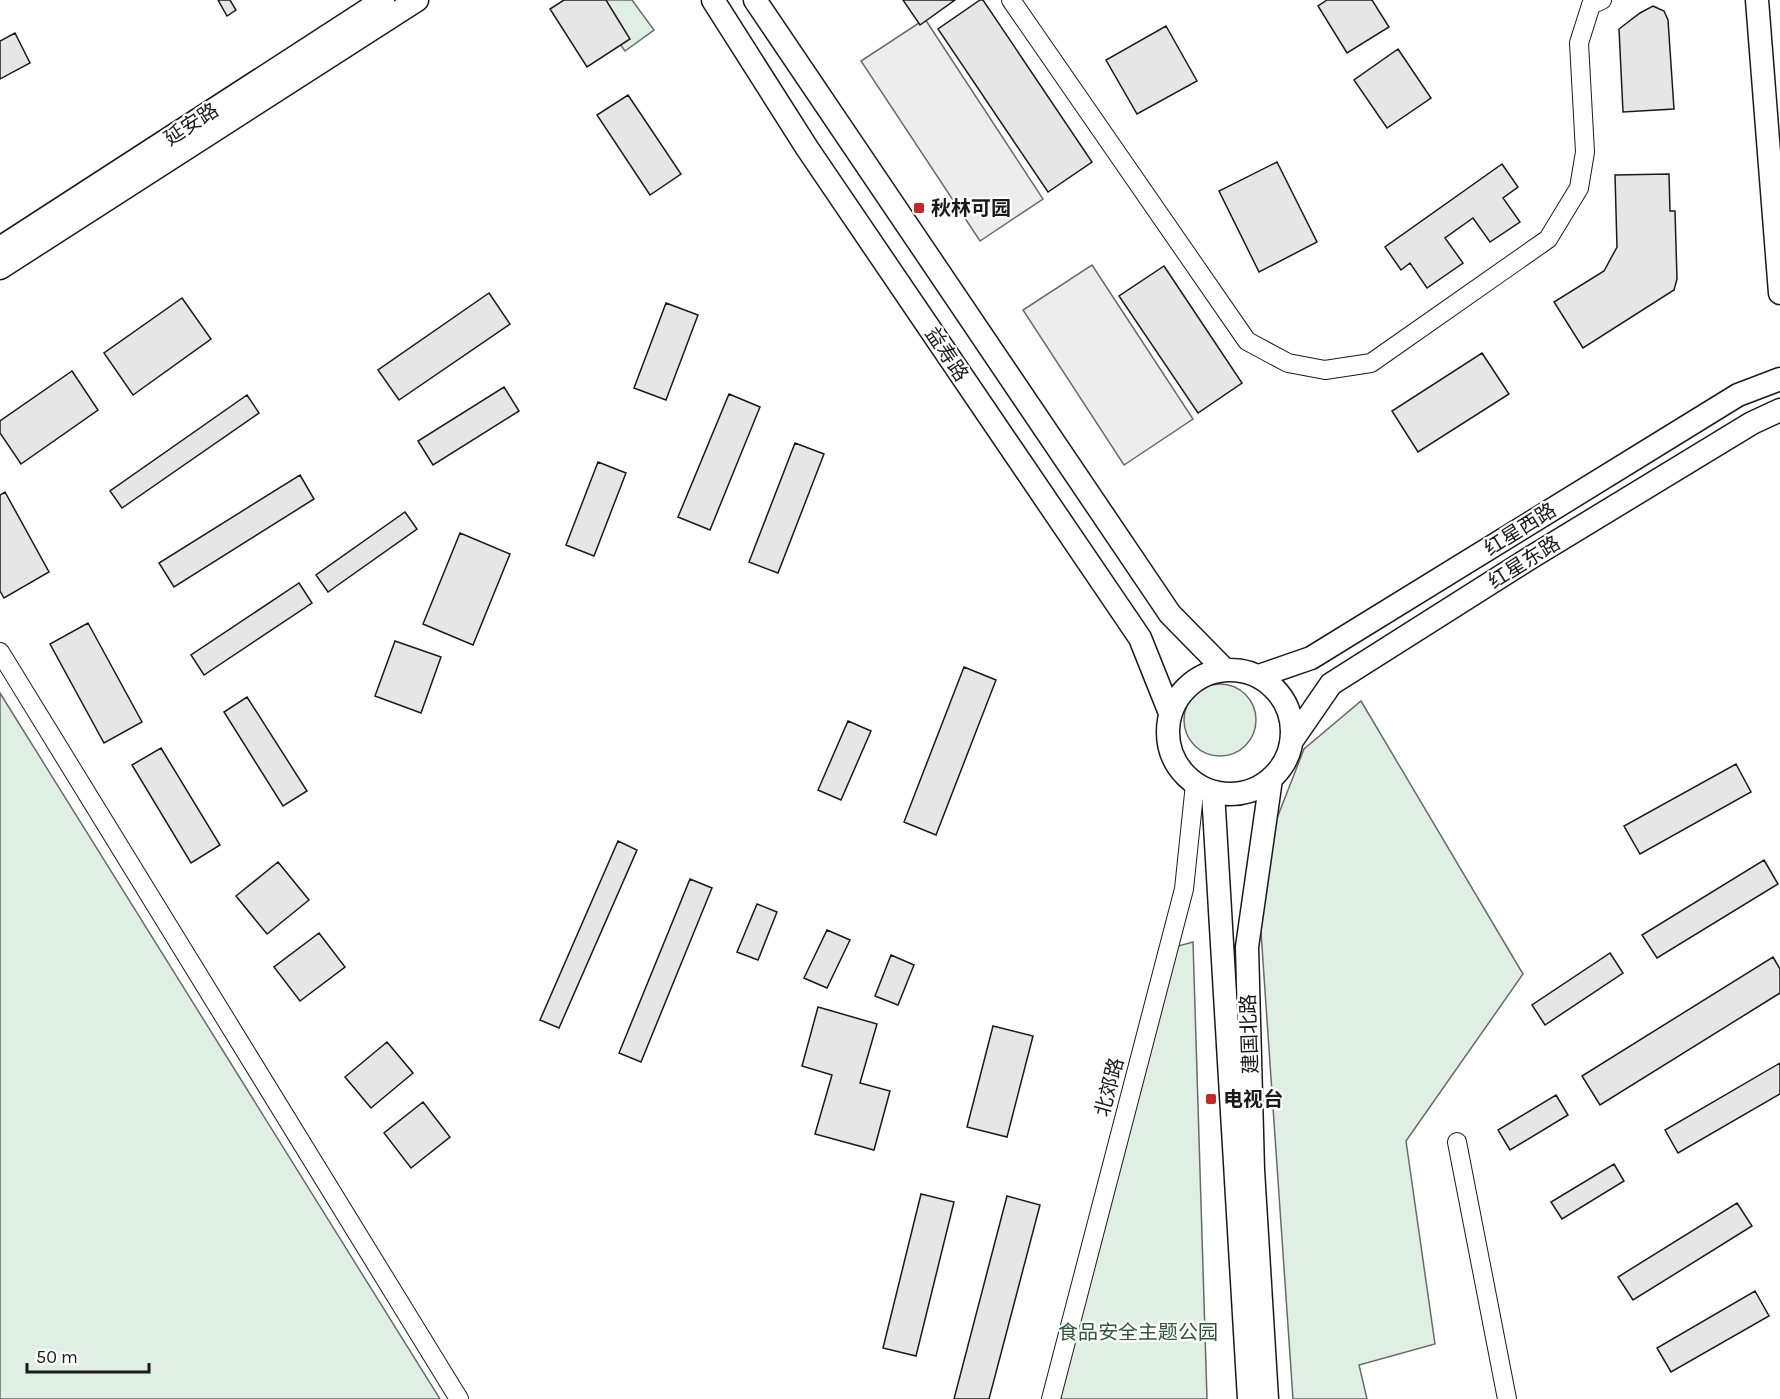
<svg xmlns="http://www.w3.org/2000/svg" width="1780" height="1399" font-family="Karla,'Noto Sans SC',sans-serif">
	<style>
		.green { fill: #e0efe3; stroke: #6a6a6a; stroke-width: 1.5 }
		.parking { fill: #ededed; stroke: #6a6a6a; stroke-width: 1.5 }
		.building { fill: #e6e6e6; stroke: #1a1a1a; stroke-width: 1.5 }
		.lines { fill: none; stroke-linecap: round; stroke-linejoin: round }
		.minor-casing { stroke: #1a1a1a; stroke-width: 20 }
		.major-casing { stroke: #1a1a1a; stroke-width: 25 }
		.minor { stroke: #fff; stroke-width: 18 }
		.major { stroke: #fff; stroke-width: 22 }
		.poi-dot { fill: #c62828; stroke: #fff; stroke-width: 2 }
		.labels { text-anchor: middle; stroke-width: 4.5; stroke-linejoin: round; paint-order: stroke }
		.street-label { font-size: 20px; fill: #1a1a1a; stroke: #fff }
		.poi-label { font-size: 20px; font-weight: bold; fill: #1a1a1a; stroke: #fff; text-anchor: start }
		.park-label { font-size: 20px; fill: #2b5a34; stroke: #fff }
	</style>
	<rect width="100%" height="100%" fill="#fff"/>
	<!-- green -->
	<path class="green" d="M588,0H632L654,30L625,51Z
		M1184 720a36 36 0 1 1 72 0a36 36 0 1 1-72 0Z
		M0,693L440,1399H0Z
		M1361,701L1523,974L1406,1141L1435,1344L1359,1365L1367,1399H1293L1259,903L1274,826L1304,749Z
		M1193,942L1207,1399H1050L1178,946Z"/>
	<!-- parking -->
	<path class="parking" d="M925,19L1043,199L980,241L861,61Z
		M1092,265L1193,419L1124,465L1023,310Z"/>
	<!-- building -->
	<path class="building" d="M218,0H230L236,10L227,16Z
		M564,0H606L630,39L587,67L550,9Z
		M903,0H955L920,25Z
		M980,0H983L1092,162L1048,192L938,29Z
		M1327,0H1372L1389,27L1347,53L1318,6Z
		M1653,6L1664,11L1668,20L1674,109L1623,112L1619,29L1640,13Z
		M1166,26L1197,81L1137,114L1106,60Z
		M15,33L30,63L0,79V41Z
		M1398,49L1431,98L1387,128L1354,80Z
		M628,95L681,174L650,195L597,115Z
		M1277,162L1317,242L1259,272L1219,191Z
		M1502,164L1518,187L1503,198L1520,222L1490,242L1473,218L1445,238L1463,263L1427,288L1410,263L1401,270L1385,247Z
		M1669,174L1670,211H1675L1677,279L1674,290L1583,348L1554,302L1604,271L1617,247L1615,175Z
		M1164,266L1242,383L1198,413L1119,296Z
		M489,293L510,324L399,400L378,370Z
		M182,298L211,339L133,395L104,353Z
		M666,303L698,315L666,400L634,388Z
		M1482,353L1509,394L1418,452L1392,411Z
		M72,371L98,410L21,464L0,433V421Z
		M504,387L519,411L433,465L418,441Z
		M729,394L760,407L710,530L678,517Z
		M247,395L259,413L122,508L110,491Z
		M795,443L824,454L778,573L749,562Z
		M598,462L626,473L594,556L566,545Z
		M300,475L314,499L174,587L159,563Z
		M5,492L49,572L4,598L0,591V495Z
		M405,512L417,529L328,592L316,575Z
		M460,533L510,554L473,645L423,624Z
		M299,583L312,603L204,675L191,655Z
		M88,623L142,722L104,743L50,644Z
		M395,641L441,657L421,713L375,696Z
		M964,667L996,680L936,835L904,822Z
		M247,697L307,791L283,806L224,712Z
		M848,721L871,731L841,800L818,790Z
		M161,748L220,845L191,863L132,765Z
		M1736,764L1751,792L1640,854L1624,826Z
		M618,841L637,850L559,1028L540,1020Z
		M1764,860L1778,884L1657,958L1642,935Z
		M278,862L309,900L267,934L236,896Z
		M690,879L712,888L641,1062L619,1053Z
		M757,904L777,912L758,960L737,952Z
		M827,930L850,940L827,988L804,978Z
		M319,933L345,967L300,1001L274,967Z
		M1610,953L1623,973L1545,1025L1532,1005Z
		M891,955L914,965L898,1005L875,996Z
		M1773,957L1780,969V993L1600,1105L1582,1076Z
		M818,1007L877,1024L860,1083L890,1091L874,1150L815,1134L832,1075L802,1066Z
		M993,1026L1033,1036L1007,1137L967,1127Z
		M387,1042L413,1073L371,1108L345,1077Z
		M1780,1063V1094L1678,1153L1665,1130Z
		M1556,1095L1568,1115L1510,1150L1498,1130Z
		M423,1102L450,1137L411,1168L384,1133Z
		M1614,1164L1624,1181L1562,1219L1551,1202Z
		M921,1194L954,1202L916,1356L883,1348Z
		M1007,1196L1040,1205L989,1399H954Z
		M1737,1203L1752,1226L1633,1300L1618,1277Z
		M1755,1291L1769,1316L1671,1372L1657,1348Z"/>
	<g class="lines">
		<defs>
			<path id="minor" d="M1011,0L1247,341L1288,363L1325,370L1371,363L1548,239L1579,188L1585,152L1579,43L1591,5L1602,0
				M0,652L459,1399
				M1457,1142L1507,1399
				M1051,1399L1184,889L1195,784"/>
			<path id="major" d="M713,0L807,148L1140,638L1170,713
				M755,0L1170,614L1224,669
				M1757,0L1780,293
				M0,248L383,0
				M0,268L417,0
				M1168 732a62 62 0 1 1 124 0a62 62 0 1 1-124 0Z
				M1259,676L1311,658L1738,395L1780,379
				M1291,742L1331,684L1530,558L1752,423L1780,410
				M1213,792L1249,1399
				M1267,1399L1253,1170L1247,947L1271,779"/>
		</defs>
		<!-- minor casing -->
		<use href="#minor" class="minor-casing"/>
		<!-- major casing -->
		<use href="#major" class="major-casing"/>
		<!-- minor -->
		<use href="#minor" class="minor"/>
		<!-- major -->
		<use href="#major" class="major"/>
	</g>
	<!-- markers -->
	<g class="poi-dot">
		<rect x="913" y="202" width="12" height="12" rx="3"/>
		<rect x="1205" y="1093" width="12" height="12" rx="3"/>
	</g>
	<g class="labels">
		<!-- street labels -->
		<g class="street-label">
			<text transform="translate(191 124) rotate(-33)" y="7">延安路</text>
			<text transform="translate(947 354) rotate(56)" y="7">益寿路</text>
			<text transform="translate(1520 529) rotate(-32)" y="7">红星西路</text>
			<text transform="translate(1524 562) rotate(-32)" y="7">红星东路</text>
			<text transform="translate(1249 1034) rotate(-92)" y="7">建国北路</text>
			<text transform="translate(1109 1087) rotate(-75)" y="7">北郊路</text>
		</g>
		<!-- poi labels -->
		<g class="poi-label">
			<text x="931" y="215">秋林可园</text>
			<text x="1223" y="1106">电视台</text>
		</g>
		<!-- park labels -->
		<g class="park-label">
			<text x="1138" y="1339">食品安全主题公园</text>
		</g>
	</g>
	<!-- scale -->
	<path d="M27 1363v9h122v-9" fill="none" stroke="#1a1a1a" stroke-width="3"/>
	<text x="36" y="1363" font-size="18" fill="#1a1a1a" stroke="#ffffff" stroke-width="4.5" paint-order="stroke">50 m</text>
</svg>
